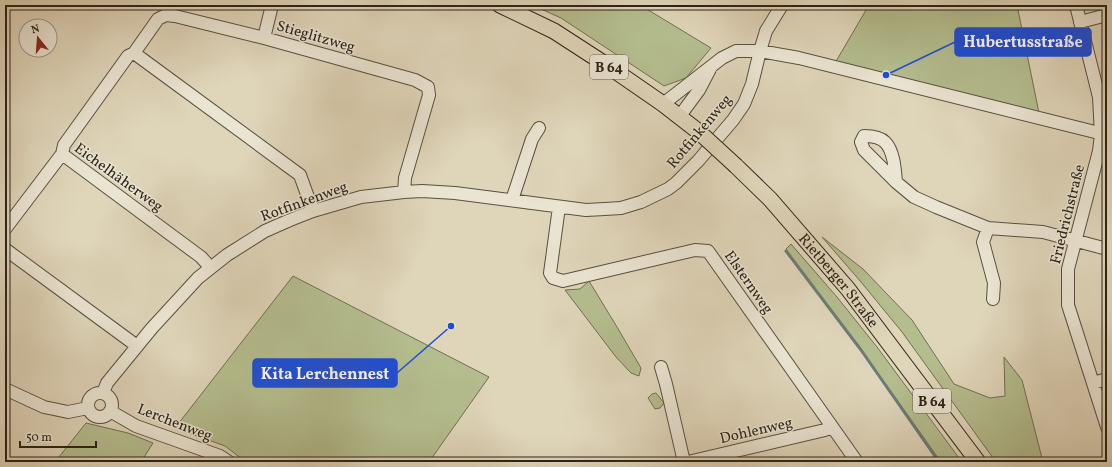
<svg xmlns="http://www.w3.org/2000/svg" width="1112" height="467" font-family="Vollkorn,serif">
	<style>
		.green { fill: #b4bd8e; stroke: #707053 }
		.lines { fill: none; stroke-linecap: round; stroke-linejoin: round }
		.stream { stroke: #6c7b79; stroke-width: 3 }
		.minor-casing { stroke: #595040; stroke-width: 14 }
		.major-casing { stroke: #2c2318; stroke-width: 17 }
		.minor { stroke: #eae4d2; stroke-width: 12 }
		.major { stroke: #dfd5b9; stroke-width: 15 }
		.major-bridge-casing { stroke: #2c2318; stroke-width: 17; stroke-linecap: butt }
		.major-bridge { stroke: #dfd5b9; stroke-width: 15 }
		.labels { text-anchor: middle; stroke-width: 3; stroke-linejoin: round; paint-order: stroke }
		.shield { fill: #eae4d2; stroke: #655d50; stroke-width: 1 }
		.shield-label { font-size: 14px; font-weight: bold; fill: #2c2318 }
		.street-label { font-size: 15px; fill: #2c2318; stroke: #eae4d2 }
		.leader { fill: none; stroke: #1d4ed8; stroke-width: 1.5 }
		.callout-dot { fill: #1d4ed8; stroke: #eae4d2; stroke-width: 1.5 }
		.callout { fill: #1d4ed8; stroke: #1d4ed8; stroke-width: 1.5 }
		.callout-label { font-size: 16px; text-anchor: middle; font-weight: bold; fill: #fff }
	</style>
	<rect width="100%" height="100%" fill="#dfd5b9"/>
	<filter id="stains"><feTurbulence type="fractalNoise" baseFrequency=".005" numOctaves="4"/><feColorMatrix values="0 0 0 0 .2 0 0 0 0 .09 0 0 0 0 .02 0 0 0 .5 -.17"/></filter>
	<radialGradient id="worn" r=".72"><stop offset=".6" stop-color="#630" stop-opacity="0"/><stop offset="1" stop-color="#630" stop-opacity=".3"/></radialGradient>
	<!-- green -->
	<path class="green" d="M532,5H640L711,48L686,78L664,86L561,18Z
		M869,5H1017L1039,113L835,63Z
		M822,237L863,269L912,320L954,384L990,398L1005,396L1004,357L1022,380L1043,462H996L902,332L861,282Z
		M791,244L837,297L877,347L962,462H941L880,376L786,249Z
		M293,276L489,377L429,462H246L225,446L175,428Z
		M589,281L617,327L641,368L639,376L631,373L616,357L565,290L580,289Z
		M656,393L664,403L660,408L655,409L648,398L652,394Z
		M86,423L128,433L153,443L141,462H55Z"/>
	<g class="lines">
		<!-- stream -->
		<path class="stream" d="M786,251L861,350L939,462"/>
		<defs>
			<path id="minor" d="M1076,5L1099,97L1101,134L1099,151L1068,269V305L1107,427
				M1080,22L1107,15
				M264,38L272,5
				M663,104L722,58L736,51H760L799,58L1107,135
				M679,117L699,90L710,69
				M62,154L201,257L210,267
				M896,182C895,170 894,151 885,142C880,137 871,136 864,136L861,142L864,150L896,182L914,197L936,207L988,228L1043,232L1107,249
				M512,200L532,139L539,128
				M559,207L550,273L553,278L563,281L695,250L708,251L857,462
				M313,211L300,175L134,53L158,19L166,15L175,16L264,38L415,80L428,87L429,95L405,178L404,192
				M988,228L983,242L994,283L993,299
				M5,229L62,154L64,145L128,56L134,53
				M5,249L137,346
				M661,367L666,384L684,462
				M1093,383L1107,379
				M5,389L44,407L68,412L88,408
				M103,393L107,383L152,328L198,278L227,255L265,231L290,220L313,211L361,197L404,192L422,191L455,193L586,210L605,209L621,208L641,202L668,189L676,183L698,161L733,120L744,104L752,84L760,51L766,31L782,5
				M88 405a12 12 0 1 1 24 0a12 12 0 1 1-24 0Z
				M110,411L136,426L220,456L229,462
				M688,462L825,430L831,427"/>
			<g id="major">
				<path d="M500,5L554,31L608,66L663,104L699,132"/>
				<path id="s1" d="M736,166L770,199L848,289L978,462"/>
			</g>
		</defs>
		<!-- minor casing -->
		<use href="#minor" class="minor-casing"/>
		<!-- major casing -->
		<use href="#major" class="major-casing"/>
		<!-- minor -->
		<use href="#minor" class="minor"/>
		<!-- major -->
		<use href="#major" class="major"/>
		<defs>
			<path id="major-bridge" d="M699,132L736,166"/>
		</defs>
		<!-- major-bridge casing -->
		<use href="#major-bridge" class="major-bridge-casing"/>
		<!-- major-bridge -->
		<use href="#major-bridge" class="major-bridge"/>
	</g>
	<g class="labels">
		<!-- shield labels -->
		<g class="shield">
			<rect x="590" y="55" width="38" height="24" rx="3"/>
			<rect x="913" y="389" width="38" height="24" rx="3"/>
		</g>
		<g class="shield-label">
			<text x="609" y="72">B 64</text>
			<text x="932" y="406">B 64</text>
		</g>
		<!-- street labels -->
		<g class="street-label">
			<text transform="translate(316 36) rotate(16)" y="5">Stieglitzweg</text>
			<text transform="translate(699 131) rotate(-50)" y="5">Rotfinkenweg</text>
			<text transform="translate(119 177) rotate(36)" y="5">Eichelhäherweg</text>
			<text transform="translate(304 201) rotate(-20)" y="5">Rotfinkenweg</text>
			<text transform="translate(1067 214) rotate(-76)" y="5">Friedrichstraße</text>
			<text dy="5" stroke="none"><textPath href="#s1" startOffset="154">Rietberger Straße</textPath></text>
			<text transform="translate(749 282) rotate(55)" y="5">Elsternweg</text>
			<text transform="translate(175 422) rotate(21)" y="5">Lerchenweg</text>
			<text transform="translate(756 430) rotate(-13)" y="5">Dohlenweg</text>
		</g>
	</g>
	<!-- callouts -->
	<path class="leader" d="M886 75L955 42M451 326L397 373"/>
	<g class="callout-dot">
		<circle cx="886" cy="75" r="4"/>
		<circle cx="451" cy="326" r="4"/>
	</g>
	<g class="callout">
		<rect x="955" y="28" width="136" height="28" rx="4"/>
		<rect x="253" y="359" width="144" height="28" rx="4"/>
	</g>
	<g class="callout-label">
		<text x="1023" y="47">Hubertusstraße</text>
		<text x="325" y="379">Kita Lerchennest</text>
	</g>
	<!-- margin -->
	<rect width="1112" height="467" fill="none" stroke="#dfd5b9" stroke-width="20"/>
	<rect x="6" y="6" width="1100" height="455" fill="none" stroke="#2c2318" stroke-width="2"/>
	<rect x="10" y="10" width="1092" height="447" fill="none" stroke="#2c2318"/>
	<!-- north arrow -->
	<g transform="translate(38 38) rotate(343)"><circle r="19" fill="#eae4d2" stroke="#9e9788"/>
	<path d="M0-3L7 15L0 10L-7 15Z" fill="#8f2418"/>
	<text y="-6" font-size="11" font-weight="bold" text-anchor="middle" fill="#2c2318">N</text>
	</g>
	<!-- scale -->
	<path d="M20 441v6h76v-6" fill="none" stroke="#2c2318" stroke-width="2"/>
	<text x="26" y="441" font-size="12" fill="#2c2318" stroke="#eae4d2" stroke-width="3" paint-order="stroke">50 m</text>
	<rect width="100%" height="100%" filter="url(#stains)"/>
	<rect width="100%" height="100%" fill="url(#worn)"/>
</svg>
